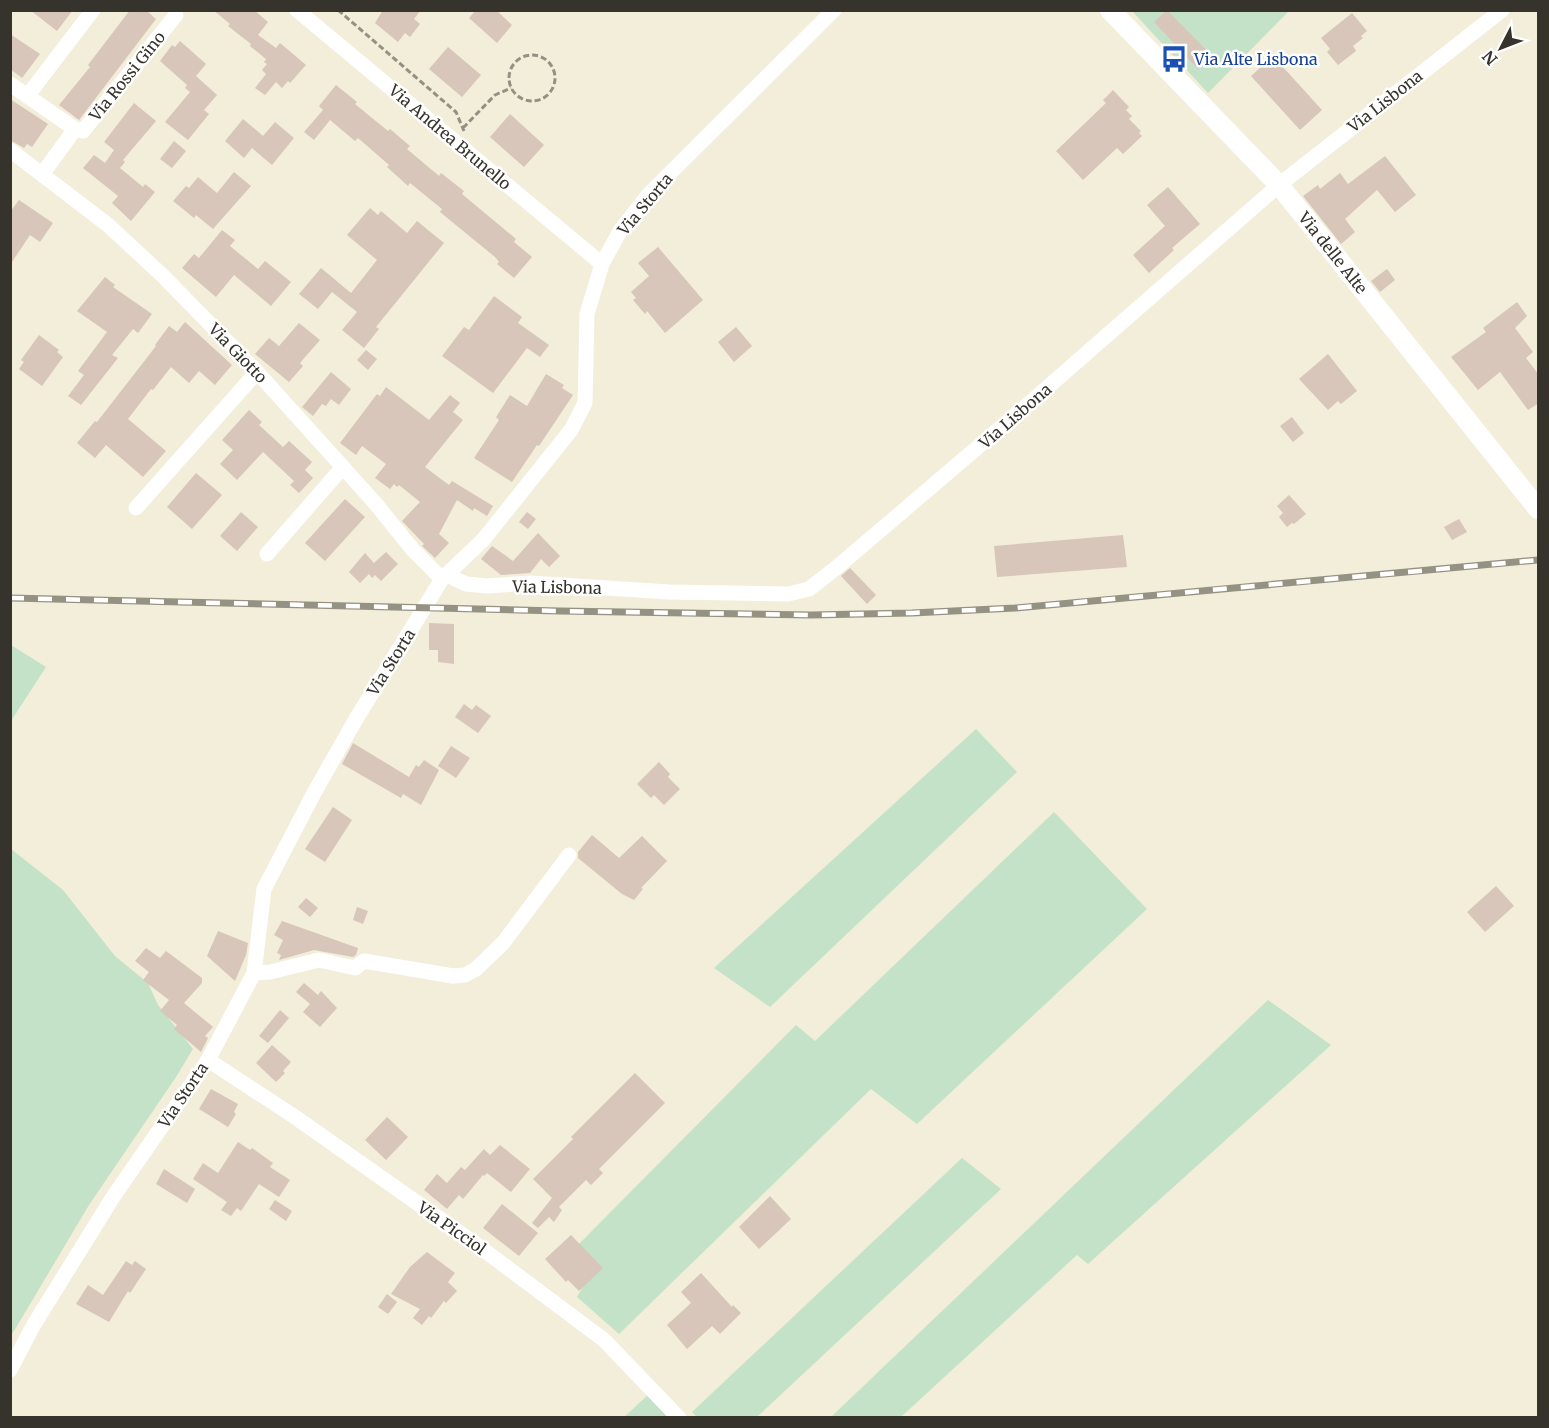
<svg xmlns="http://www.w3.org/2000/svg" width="1549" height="1428" font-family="Merriweather,serif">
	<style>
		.green { fill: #c3e2c7 }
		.building { fill: #d7c6b9 }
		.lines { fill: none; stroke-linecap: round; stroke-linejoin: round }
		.path { stroke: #949183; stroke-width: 3; stroke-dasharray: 6 3; stroke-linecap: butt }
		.minor { stroke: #fff; stroke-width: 15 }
		.tertiary { stroke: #fff; stroke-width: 20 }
		.rail-casing { stroke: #959284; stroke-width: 7 }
		.rail { stroke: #fff; stroke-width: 4.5; stroke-dasharray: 14; stroke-linecap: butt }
		.labels { text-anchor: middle; stroke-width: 5; stroke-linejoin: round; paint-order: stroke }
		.transit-label { font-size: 16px; fill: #164399; stroke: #fff; text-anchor: start }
		.street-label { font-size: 16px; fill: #35332b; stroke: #fff }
	</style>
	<rect width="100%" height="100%" fill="#f2eeda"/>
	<!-- green -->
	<path class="green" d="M1132,11H1289L1208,93Z
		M11,645L46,667L11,721Z
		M976,729L1017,772L770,1007L714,968Z
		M1054,812L1147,909L917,1124L871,1089L619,1334L577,1297L595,1266L576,1247L796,1025L815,1041Z
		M11,849L63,890L115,956L148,983L158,1005L193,1049L176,1077L89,1205L11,1336Z
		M1268,1000L1331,1045L1088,1264L1077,1255L901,1417H831Z
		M962,1158L1001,1189L757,1417H697L692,1412Z
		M648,1395L668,1417L623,1418Z"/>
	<!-- building -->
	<path class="building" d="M30,10H73L57,31Z
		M130,10H146L156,19L79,120L59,105L90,67L88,65Z
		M213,10H254L268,22L258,35L276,48L280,43L306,65L290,83L288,81L282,88L276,82L265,95L255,88L266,74L262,70L267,64L264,62L266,59L250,46L251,44L228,26L230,24Z
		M383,10H421L414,19L420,24L410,37L405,33L398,42L375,23Z
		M476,10H496L512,25L497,43L469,18Z
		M1167,10L1212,56L1198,69L1154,22Z
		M1352,13L1367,31L1361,36L1363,38L1353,46L1356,51L1338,65L1327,52L1330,49L1321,38Z
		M10,34L40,54L22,78L10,69Z
		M180,41L206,64L196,76L217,95L204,110L209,114L188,140L165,122L190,92L185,88L187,85L160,61L172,45L175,47Z
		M448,47L481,75L462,97L429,69Z
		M1273,56L1322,110L1300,130L1251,76Z
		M336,85L357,102L355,104L388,131L390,129L410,146L407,149L439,176L441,173L464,191L462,194L516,239L514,242L532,257L514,278L497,264L499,262L495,257L440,212L442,209L410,183L408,186L387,167L389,165L358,138L355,141L330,120L314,140L304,132L323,110L319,106Z
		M1113,90L1129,107L1126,110L1132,116L1129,119L1141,131L1139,133L1142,136L1123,154L1117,148L1083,180L1056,151L1106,103L1103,100Z
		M10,99L48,124L32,147L27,144L24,148L10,140Z
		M134,103L156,121L123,160L125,162L120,168L143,187L145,184L155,192L131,221L112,203L118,196L83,168L94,155L105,163L114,150L104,142Z
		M510,114L544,145L524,167L490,137Z
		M243,119L263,136L275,122L294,138L272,165L252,148L244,158L225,141Z
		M174,141L186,151L172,168L160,159Z
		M1385,156L1416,195L1395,212L1377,190L1345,219L1355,232L1341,244L1303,196L1318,185L1320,189L1340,173L1348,184Z
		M234,172L251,186L213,229L196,215L194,218L173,201L186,186L189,188L198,177L217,193Z
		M1168,187L1200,224L1172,248L1174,250L1149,273L1133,255L1165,226L1147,205Z
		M19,200L53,223L40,242L30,235L10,265V212Z
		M370,208L378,215L381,211L407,233L417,221L444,243L376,327L379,329L364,348L342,330L357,312L332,292L318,309L299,294L321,268L351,293L377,260L347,235Z
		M222,230L235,240L230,246L258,269L265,261L291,282L271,306L234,275L216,297L182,268L194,254L199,258Z
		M658,247L703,300L665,333L647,311L645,314L633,300L636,298L631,292L649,276L638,263Z
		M1387,269L1395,280L1380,292L1371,281Z
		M105,277L115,285L113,287L152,314L138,333L133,329L112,355L118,358L81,405L68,396L84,375L78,371L107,332L77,311Z
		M494,296L522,317L518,323L549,345L540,357L527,348L493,393L442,356L464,327L469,330Z
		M1517,302L1527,316L1515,328L1533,352L1526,358L1539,375V403L1528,410L1500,372L1478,390L1451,357L1486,332L1483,328Z
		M185,322L232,365L215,385L199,371L189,383L171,367L153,390L151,389L128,419L166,451L143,477L106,445L95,458L77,443L95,421L97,422L156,346L155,345L169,326L177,332Z
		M299,323L320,340L300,363L303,366L289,382L255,354L269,338L279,346Z
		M736,327L752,346L734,362L718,342Z
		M39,335L59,350L57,352L63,357L42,386L19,369L24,362L21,360Z
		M366,350L377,359L368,370L357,360Z
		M1328,354L1357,391L1341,404L1338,401L1328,410L1299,379Z
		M331,372L351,389L339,405L331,399L326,406L322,404L313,416L302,407Z
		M546,374L564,385L562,388L573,395L539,446L537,445L512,482L474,458L499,420L496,417L510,395L527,406Z
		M386,387L429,420L450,395L460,403L453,412L463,420L425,467L449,485L452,481L493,506L487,516L474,508L473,511L457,500L439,534L449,543L435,558L422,546L424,544L402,521L420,502L399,485L397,487L394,484L390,489L375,478L386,464L362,446L356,455L340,443L377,394L380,396Z
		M249,410L262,422L259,425L283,447L289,441L312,462L305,470L313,478L299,493L290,485L294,481L263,452L237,480L220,464L233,450L222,440Z
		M1292,417L1304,433L1293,442L1280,426Z
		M196,473L222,495L192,529L167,507Z
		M1289,495L1306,514L1294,524L1292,523L1287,527L1279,517L1283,513L1277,506Z
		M345,499L365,517L325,561L305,543Z
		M241,512L258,527L237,551L220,536Z
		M527,512L536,519L528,529L519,522Z
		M1459,519L1467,532L1452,540L1444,527Z
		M538,533L560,556L549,567L541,559L530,573L501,575L481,559L492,546L513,561Z
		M1123,535L1127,567L997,577L994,546Z
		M386,552L398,564L381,581L375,575L372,578L369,574L360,583L349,572L365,553L374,563Z
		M850,568L876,595L867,604L841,576Z
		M429,623L454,624V664L438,662V650H429Z
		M464,704L472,710L476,705L491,716L478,733L455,717Z
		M353,743L409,777L416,765L419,767L424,760L439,770L421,805L403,794L401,798L342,764Z
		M451,746L470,758L456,778L438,766Z
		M659,762L670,774L668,777L680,789L664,805L654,795L651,798L637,784Z
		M333,807L352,820L325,862L305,849Z
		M592,835L619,858L642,836L667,861L641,888L643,889L634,900L622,894L578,858V852Z
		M1496,886L1514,906L1485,932L1467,912Z
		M306,898L318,908L310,917L298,907Z
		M357,907L368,911L363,924L353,920Z
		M282,921L358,948L356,955L353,957L314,950L279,960L281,955L277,953L283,940L274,935Z
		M218,931L248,943L246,955L235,981L207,956Z
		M146,948L160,958L166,951L202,978V983L184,1003L213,1027L205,1036L208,1038L201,1052L174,1029L177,1025L160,1011L169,1000L143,980L149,972L135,961Z
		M304,983L318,995L321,991L337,1008L320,1027L303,1012L310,1004L296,992Z
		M280,1010L289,1018L268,1043L259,1036Z
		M272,1045L291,1062L283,1071L285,1073L276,1082L256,1063Z
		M635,1073L665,1103L599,1169L603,1173L591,1185L586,1180L559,1207L562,1210L554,1222L549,1217L538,1228L532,1223L552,1198L533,1179L573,1139L571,1137Z
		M211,1089L238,1104L234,1112L236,1114L228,1127L199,1109Z
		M387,1117L408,1137L386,1160L365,1140Z
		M238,1142L250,1150L252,1148L273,1163L270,1167L290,1180L279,1197L259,1184L241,1211L237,1208L231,1216L221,1210L227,1202L193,1179L203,1163L218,1173Z
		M500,1145L530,1169L511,1192L487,1173L484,1176L483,1175L463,1199L459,1195L447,1209L424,1190L437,1174L447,1183L461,1167L465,1170L484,1149L490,1155Z
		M164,1169L195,1189L187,1203L156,1184Z
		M770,1196L791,1219L759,1249L739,1227Z
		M275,1200L292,1211L286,1221L269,1209Z
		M502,1204L538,1233L519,1256L483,1228Z
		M571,1235L603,1268L579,1291L568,1280L566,1282L545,1259Z
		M427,1252L455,1273L448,1282L457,1291L446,1303L444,1301L431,1318L429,1316L422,1325L413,1318L420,1309L391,1294L410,1267Z
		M126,1261L132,1265L135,1261L146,1269L130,1293L128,1291L109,1322L76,1304L88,1285L103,1295Z
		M701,1273L732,1307L733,1305L741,1313L720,1334L712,1326L687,1349L667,1325L691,1303L681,1292Z
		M387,1294L397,1302L388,1314L378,1307Z"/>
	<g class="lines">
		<!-- path -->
		<path class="path" d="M338,10L456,112L464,131
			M509 78a23 23 0 1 1 46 0a23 23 0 1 1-46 0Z
			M463,128L495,95L511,88"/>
		<!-- minor -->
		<path class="minor" d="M297,10L602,264
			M10,84L75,129L43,173
			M28,95L93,10
			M75,129L83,131L176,15
			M10,150L108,225L163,276L257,372L376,504L413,550L442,579
			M136,508L257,372
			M267,554L343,467
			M447,575L466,584L487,586L530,583L669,592L788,594L809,589L836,568L1025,407L1279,185L1502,10
			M254,973L270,972L319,960L355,968L364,961L453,976L465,975L476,969L503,943L569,855
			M208,1060L295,1117L477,1245L604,1340L679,1418
			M10,1370L33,1326L113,1197L208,1060L254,973L264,889L314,793L356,719L442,579L483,540L571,430L585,403L587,314L602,264L620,231L649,194L834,10"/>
		<!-- tertiary -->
		<path class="tertiary" id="s1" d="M1110,10L1279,185L1538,509"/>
		<defs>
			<path id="rail" d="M10,598L560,611L811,615L912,613L1015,608L1538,560"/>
		</defs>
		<!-- rail casing -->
		<use href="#rail" class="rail-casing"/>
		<!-- rail -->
		<use href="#rail" class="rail"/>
	</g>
	<!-- icons -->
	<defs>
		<symbol id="bus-bare" viewBox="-9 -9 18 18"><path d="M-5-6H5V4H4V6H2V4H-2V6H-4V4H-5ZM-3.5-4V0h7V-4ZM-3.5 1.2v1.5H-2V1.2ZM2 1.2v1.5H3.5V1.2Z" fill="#1a4fb4" stroke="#fff" stroke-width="2.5" paint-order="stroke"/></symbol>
	</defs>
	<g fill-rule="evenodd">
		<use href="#bus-bare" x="1155" y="40" width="38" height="38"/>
	</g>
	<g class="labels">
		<!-- transit labels -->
		<g class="transit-label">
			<text x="1194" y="65">Via Alte Lisbona</text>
		</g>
		<!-- street labels -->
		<g class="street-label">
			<text transform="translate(127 76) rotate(-51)" y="6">Via Rossi Gino</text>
			<text transform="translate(1385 101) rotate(-38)" y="6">Via Lisbona</text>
			<text transform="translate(450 137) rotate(40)" y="6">Via Andrea Brunello</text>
			<text transform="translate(645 204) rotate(-50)" y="6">Via Storta</text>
			<text dy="6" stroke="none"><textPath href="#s1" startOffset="330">Via delle Alte</textPath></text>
			<text transform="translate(238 353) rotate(46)" y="6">Via Giotto</text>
			<text transform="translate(1015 416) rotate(-41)" y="6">Via Lisbona</text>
			<text transform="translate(557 587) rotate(1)" y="6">Via Lisbona</text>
			<text transform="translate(391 662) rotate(-58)" y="6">Via Storta</text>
			<text transform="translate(183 1095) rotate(-56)" y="6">Via Storta</text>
			<text transform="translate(452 1228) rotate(35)" y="6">Via Picciol</text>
		</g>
	</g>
	<!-- border -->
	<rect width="1549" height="1428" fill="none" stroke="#35332b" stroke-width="24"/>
	<!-- north arrow -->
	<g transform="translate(1501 48) rotate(228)" stroke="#ffffff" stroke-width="4.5" paint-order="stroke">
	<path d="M0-4.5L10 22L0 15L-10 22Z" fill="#35332b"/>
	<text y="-9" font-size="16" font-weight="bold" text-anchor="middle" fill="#35332b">N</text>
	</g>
</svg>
